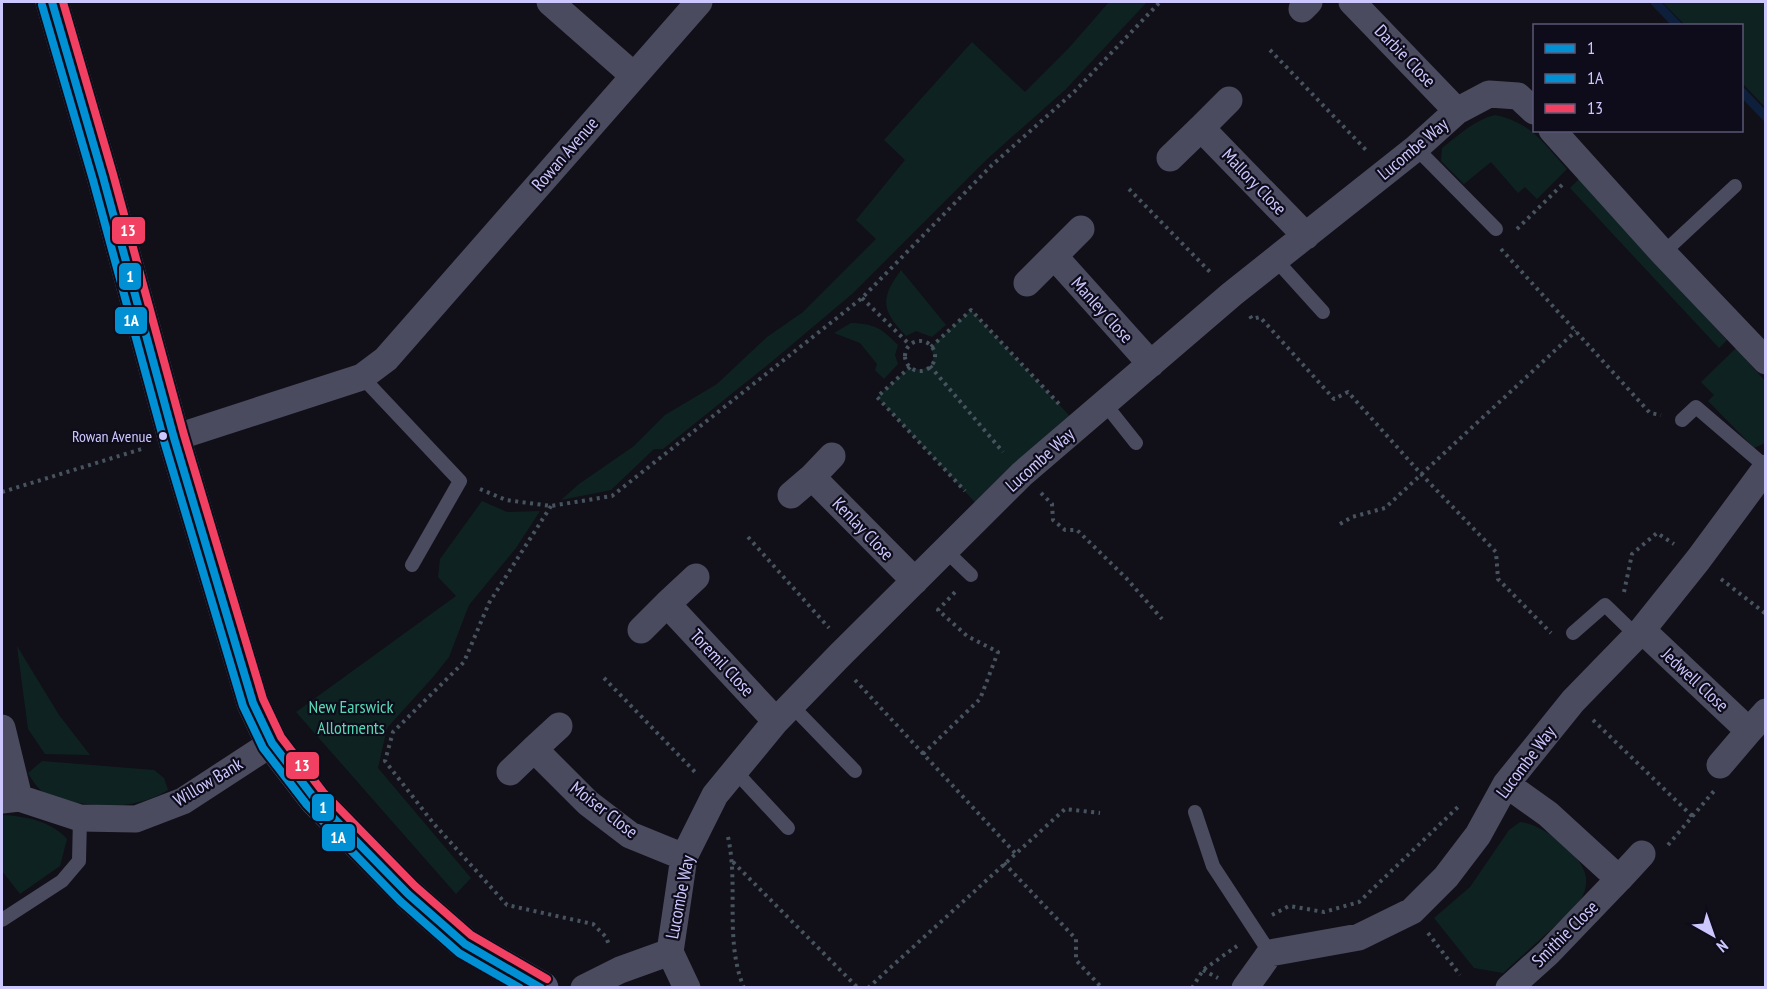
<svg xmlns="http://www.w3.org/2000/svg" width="1767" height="989" font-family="'PT Sans Narrow',sans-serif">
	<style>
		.green { fill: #0f2222 }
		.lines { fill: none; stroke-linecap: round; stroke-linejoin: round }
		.stream { stroke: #0d1f3a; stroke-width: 9 }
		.path { stroke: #47545f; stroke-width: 4; stroke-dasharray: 3 4.5; stroke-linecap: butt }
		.lane { stroke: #4b4b60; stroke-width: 14 }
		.street { stroke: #4b4b60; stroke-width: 27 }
		.secondary { stroke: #52516c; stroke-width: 33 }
		.bus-1-casing { stroke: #0e0c1b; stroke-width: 12 }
		.bus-2-casing { stroke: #0e0c1b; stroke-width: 12 }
		.bus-3-casing { stroke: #0e0c1b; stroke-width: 12 }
		.bus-1 { stroke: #0090d3; stroke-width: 8 }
		.bus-2 { stroke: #0090d3; stroke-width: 8 }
		.bus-3 { stroke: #f24062; stroke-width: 8 }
		.bus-dot { fill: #ccc8fd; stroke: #0e0c1b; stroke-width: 2 }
		.labels { text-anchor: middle; stroke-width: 4.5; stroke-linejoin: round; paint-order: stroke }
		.bus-label { font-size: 16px; fill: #ccc8fd; stroke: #0e0c1b; text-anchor: end }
		.street-label { font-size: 18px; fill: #ccc8fd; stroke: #0e0c1b }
		.park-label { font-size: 18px; fill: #58d8b4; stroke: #0e0c1b }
		.line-badge { stroke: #0e0c1b; stroke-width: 2 }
		.badge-label { font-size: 16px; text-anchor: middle; font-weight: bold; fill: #fff }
	</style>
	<rect width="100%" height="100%" fill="#111018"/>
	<!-- green -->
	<path class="green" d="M1109,2H1147L1066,89L986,160L852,294L770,363L663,449H654L611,490L561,500L579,484L634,446L665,415L717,384L767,337L803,312L876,239L856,220L905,160L884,140L972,42L1025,92L1068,49Z
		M1662,2H1765V107L1742,83V26L1685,25Z
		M1495,115C1532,123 1543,143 1567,169L1537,199L1525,187L1518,193L1491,162L1464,184L1441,161L1442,148C1459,135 1474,120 1495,115Z
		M1579,179L1727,340L1719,348L1570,188Z
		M901,270L946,325L932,337L916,331L906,336C881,310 880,299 901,270Z
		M971,310L1079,426L984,512L877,397L910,367L921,370L930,366L934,357L931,347Z
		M851,323C875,324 881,328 898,345L895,355L898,364L884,379L875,370L877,364L860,343L834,333Z
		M1736,348L1765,381V443L1754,448L1708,401L1714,395L1701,382Z
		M482,501L507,512L540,511L516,548L469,605L449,657L434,676L387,728L378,768L471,878L456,894L296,712L456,596L438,577L440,559Z
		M17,646L59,715L90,755L45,754L28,729Z
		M42,761L154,770L164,778L168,790C139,808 105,808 72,802C67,801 59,801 54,799C42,794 34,784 28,773Z
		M2,815C25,816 51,821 67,839L60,866L20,894L2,871Z
		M1520,822C1542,824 1583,854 1586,878C1587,890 1582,899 1575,908L1503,973L1474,968L1434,918L1470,887L1509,830Z"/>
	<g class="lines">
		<!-- stream -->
		<path class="stream" d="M1655,2L1678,26
			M1742,92L1766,117"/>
		<!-- path -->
		<path class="path" d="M1270,50L1367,151
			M1129,189L1211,273
			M1517,229L1563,184
			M1501,249L1650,413L1661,415
			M862,298L910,345
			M1250,316L1252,319L1260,317L1334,399L1348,392L1422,475L1496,552L1498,579L1551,633
			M905 356a15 15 0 1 1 30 0a15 15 0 1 1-30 0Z
			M931,347L971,310L1060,405
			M930,366L1003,452
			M910,367L877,397L965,491
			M480,489L506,500L551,506L612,496L862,298L992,165L1074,92L1160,2
			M2,492L145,448
			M1041,493L1052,504L1053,520L1065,530H1077L1127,579L1162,619
			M551,506L489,603L464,662L393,732L385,761L434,824L507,905L593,924L606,937L609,945
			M1340,524L1352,517L1385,508L1576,331
			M748,537L829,628
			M1721,579L1766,614
			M1624,592L1632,554L1657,533L1674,544
			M604,678L696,773
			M855,680L1015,853
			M1593,720L1693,817
			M923,754L980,699L998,652L967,636L938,610L957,590
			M728,837C739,887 724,940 744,988
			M1668,845L1714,791
			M733,862L858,988
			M1004,863L1076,939V960L1102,988
			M1272,915L1289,906L1324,912L1359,902L1459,806
			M1428,933L1460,975
			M1203,970L1218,978
			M868,988L1065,809L1100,813
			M1192,988L1203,970L1237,946"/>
		<!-- lane -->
		<path class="lane" d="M1416,148L1496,229
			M1663,253L1735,186
			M1276,260L1323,312
			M362,377L460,481L412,565
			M1105,404L1136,443
			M1682,420L1696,407L1766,467
			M946,551L971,575
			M1573,633L1605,605L1636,635
			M791,705L855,771
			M735,771L788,828
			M1195,812L1213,866L1270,953
			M2,920L62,881L79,861L80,818"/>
		<!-- street -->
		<path class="street" d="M550,2L633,75
			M1352,2L1457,111
			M1302,9L1309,2
			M1201,128L1229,100
			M1552,130L1663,253L1766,361
			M1170,158L1201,128L1306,236
			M1054,256L1081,229
			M1027,283L1054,256L1151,364
			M174,438L362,377L386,359L699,2
			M812,477L832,456
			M791,495L812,477L915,581
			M696,577L667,604L776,721
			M641,630L667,604
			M1642,630L1749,731L1720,765
			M559,726L534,749L588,803L630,835L684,857
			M2,728L19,798
			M1749,731L1766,712
			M510,772L534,749
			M1506,784L1548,814L1619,879L1548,953L1509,988
			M2,800L19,798L80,818L136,819L183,801L272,743
			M1619,879L1642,854
			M584,988L620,970L670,952
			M687,988L670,952L684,857L715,795L776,721L839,656L1022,474L1232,294L1416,148L1457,111L1489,94L1518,96L1534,111
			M1245,988L1270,953L1359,937L1412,911L1446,877L1478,835L1506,784L1573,701L1642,630L1698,560L1766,468"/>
		<!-- secondary -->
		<path class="secondary" d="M52,2L103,177L174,438L253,703L272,743L315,799L408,894L465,944L542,988"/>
		<defs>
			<path id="bus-1" d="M52,2L103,177L174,438L253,703L272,743L315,799L408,894L465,944L541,988"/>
			<path id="bus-2" d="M42,5L93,180L164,441L243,706L263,748L307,805L400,901L459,953L520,988"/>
			<path id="bus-3" d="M63,2L113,174L184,435L263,699L281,737L323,792L415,886L471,935L547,979"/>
		</defs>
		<!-- bus-1 casing -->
		<use href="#bus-1" class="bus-1-casing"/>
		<!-- bus-2 casing -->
		<use href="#bus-2" class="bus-2-casing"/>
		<!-- bus-3 casing -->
		<use href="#bus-3" class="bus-3-casing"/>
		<!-- bus-1 -->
		<use href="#bus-1" class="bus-1"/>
		<!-- bus-2 -->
		<use href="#bus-2" class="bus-2"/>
		<!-- bus-3 -->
		<use href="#bus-3" class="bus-3"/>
	</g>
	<!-- markers -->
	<circle class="bus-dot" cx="163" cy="436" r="5"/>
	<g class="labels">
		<!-- bus labels -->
		<g class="bus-label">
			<text x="152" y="442">Rowan Avenue</text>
		</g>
		<!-- street labels -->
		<g class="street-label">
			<text transform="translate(1405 56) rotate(46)" y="6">Darbie Close</text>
			<text transform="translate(1413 149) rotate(-40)" y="6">Lucombe Way</text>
			<text transform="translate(565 154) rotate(-49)" y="6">Rowan Avenue</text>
			<text transform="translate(1254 182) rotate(46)" y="6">Mallory Close</text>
			<text transform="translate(1102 310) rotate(48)" y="6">Manley Close</text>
			<text transform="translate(1040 460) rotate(-42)" y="6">Lucombe Way</text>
			<text transform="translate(863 529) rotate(46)" y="6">Kenlay Close</text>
			<text transform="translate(722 663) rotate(47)" y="6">Toremil Close</text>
			<text transform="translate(1695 680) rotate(43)" y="6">Jedwell Close</text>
			<text transform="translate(1526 762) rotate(-53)" y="6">Lucombe Way</text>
			<text transform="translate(208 782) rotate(-31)" y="6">Willow Bank</text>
			<text transform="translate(604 810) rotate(38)" y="6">Moiser Close</text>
			<text transform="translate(680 897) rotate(-79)" y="6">Lucombe Way</text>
			<text transform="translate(1565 934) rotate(-45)" y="6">Smithie Close</text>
		</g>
		<!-- park labels -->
		<g class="park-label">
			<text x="351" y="713">New Earswick<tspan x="351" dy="21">Allotments</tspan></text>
		</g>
	</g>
	<g class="line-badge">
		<rect x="111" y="216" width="35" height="29" rx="6" fill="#f24062"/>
		<rect x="118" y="262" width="24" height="29" rx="6" fill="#0090d3"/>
		<rect x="114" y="306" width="34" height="29" rx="6" fill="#0090d3"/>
		<rect x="285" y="751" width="35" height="29" rx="6" fill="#f24062"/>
		<rect x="311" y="793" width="24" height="29" rx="6" fill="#0090d3"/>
		<rect x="321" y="823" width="35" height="29" rx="6" fill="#0090d3"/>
	</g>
	<g class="badge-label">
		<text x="128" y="236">13</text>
		<text x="130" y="282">1</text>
		<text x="131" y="326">1A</text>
		<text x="302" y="771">13</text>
		<text x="323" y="813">1</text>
		<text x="338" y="843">1A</text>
	</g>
	<!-- border -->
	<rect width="1767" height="989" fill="none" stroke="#ccc8fd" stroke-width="6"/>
	<!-- legend -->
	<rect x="1533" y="24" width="210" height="108" fill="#0e0c1b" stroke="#5a5775" stroke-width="1.5"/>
	<rect x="1545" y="44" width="30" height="9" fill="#0090d3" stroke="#5a5775" stroke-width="1.5"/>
	<text x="1587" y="54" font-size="18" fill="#ccc8fd">1</text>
	<rect x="1545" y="74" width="30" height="9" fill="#0090d3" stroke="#5a5775" stroke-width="1.5"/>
	<text x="1587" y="84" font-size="18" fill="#ccc8fd">1A</text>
	<rect x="1545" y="104" width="30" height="9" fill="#f24062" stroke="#5a5775" stroke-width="1.5"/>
	<text x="1587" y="114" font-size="18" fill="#ccc8fd">13</text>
	<!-- north arrow -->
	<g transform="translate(1713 935) rotate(140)" stroke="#0e0c1b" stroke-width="4.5" paint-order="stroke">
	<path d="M0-4.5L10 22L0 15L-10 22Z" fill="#ccc8fd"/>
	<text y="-9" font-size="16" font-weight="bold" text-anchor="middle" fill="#ccc8fd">N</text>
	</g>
</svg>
